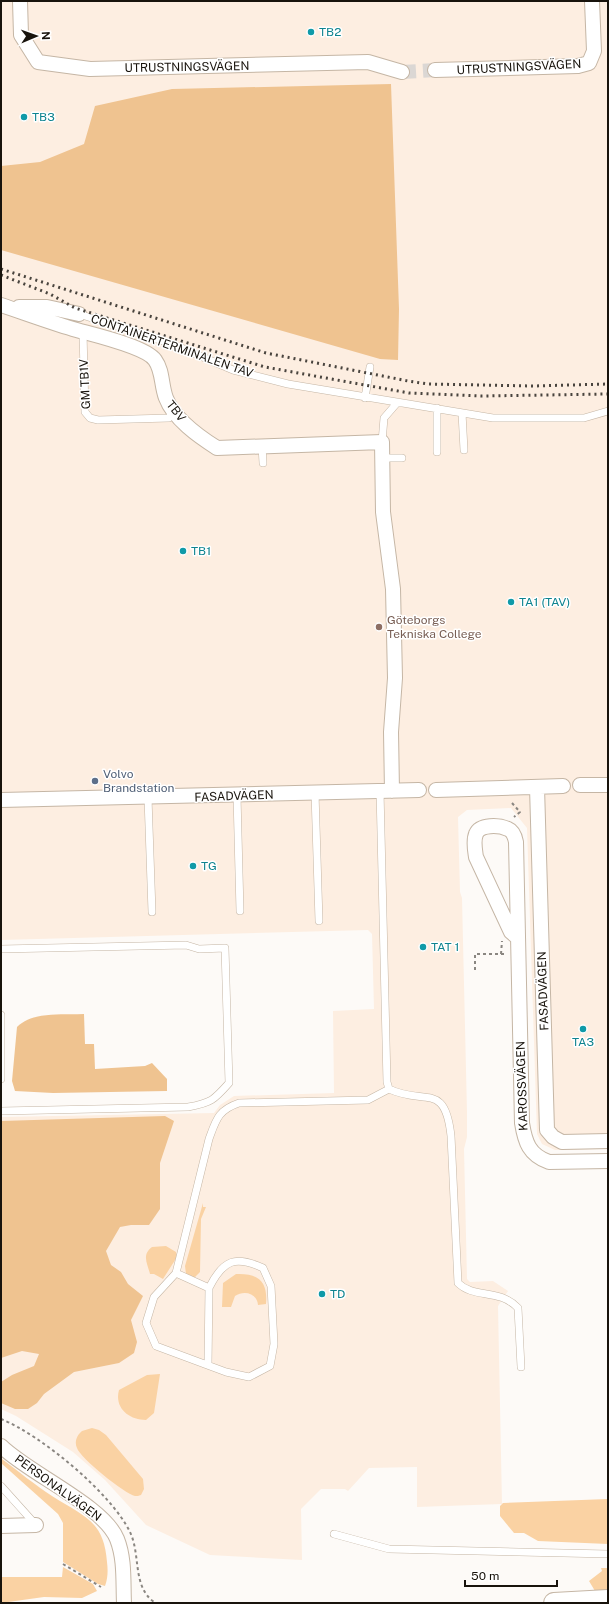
<svg xmlns="http://www.w3.org/2000/svg" width="609" height="1604" font-family="'Public Sans',sans-serif">
	<style>
		.industrial { fill: #fdeee1 }
		.green { fill: #fad2a3 }
		.forest { fill: #efc390 }
		.lines { fill: none; stroke-linecap: round; stroke-linejoin: round }
		.street-tunnel { stroke: #dbd7d4; stroke-width: 14; stroke-dasharray: 14 7; stroke-linecap: butt }
		.lane-casing { stroke: #c5b6a5; stroke-width: 8 }
		.street-casing { stroke: #c5b6a5; stroke-width: 16 }
		.secondary-casing { stroke: #c5b6a5; stroke-width: 22 }
		.path { stroke: #8a8681; stroke-width: 2; stroke-dasharray: 3 3; stroke-linecap: butt }
		.lane { stroke: #fff; stroke-width: 7 }
		.street { stroke: #fff; stroke-width: 14 }
		.secondary { stroke: #fff; stroke-width: 20 }
		.rail { stroke: #49443e; stroke-width: 3; stroke-dasharray: 2 4; stroke-linecap: butt }
		.culture-dot { fill: #0f9aa8; stroke: #fff; stroke-width: 1.5 }
		.education-dot { fill: #8d6e63; stroke: #fff; stroke-width: 1.5 }
		.service-dot { fill: #5c6f8a; stroke: #fff; stroke-width: 1.5 }
		.labels { text-anchor: middle; stroke-width: 3; stroke-linejoin: round; paint-order: stroke }
		.culture-label { font-size: 12px; fill: #0d838f; stroke: #fff; text-anchor: start }
		.street-label { font-size: 12px; fill: #18130c; stroke: #fff }
		.education-label { font-size: 12px; fill: #785e54; stroke: #fff; text-anchor: start }
		.service-label { font-size: 12px; fill: #4e5e75; stroke: #fff; text-anchor: start }
	</style>
	<rect width="100%" height="100%" fill="#fdfaf7"/>
	<!-- industrial -->
	<path class="industrial" d="M1,1H608V1149L555,1150L542,1144L537,1134L527,828L511,808L467,810L458,817L460,892L462,898L467,1112V1137L464,1149L467,1279L470,1282L493,1281L508,1291L498,1306L502,1504L417,1507V1467L369,1468L348,1491L345,1489H321L301,1509L302,1560L210,1555L146,1525L105,1480L73,1452L16,1416L1,1409V1117L214,1113L220,1105L234,1096L334,1093L333,1011L374,1009L372,934L368,930L1,940Z"/>
	<!-- green -->
	<path class="green" d="M203,1203V1207H206L201,1219L200,1272L194,1278L186,1274L185,1266Z
		M166,1246L176,1252L177,1257L163,1279L154,1274H150C148,1265 141,1255 152,1247Z
		M236,1274C259,1273 268,1282 266,1304L258,1305C257,1293 244,1290 235,1296L231,1307H222L223,1283Z
		M160,1374L154,1413L146,1420C129,1420 114,1408 119,1390L147,1375Z
		M92,1428L99,1430L106,1435L143,1479L144,1489L141,1495C138,1496 138,1496 135,1496C125,1494 80,1458 77,1448C74,1442 77,1435 82,1431Z
		M2,1459C18,1471 35,1485 52,1496C83,1516 104,1520 107,1562C108,1570 108,1578 105,1586L98,1584L63,1562V1523L58,1514L1,1463Z
		M608,1499V1544L538,1541L524,1533H514L500,1516V1506L503,1503Z
		M63,1567L93,1584L97,1591L82,1598L44,1597L1,1603V1577H62Z
		M601,1568H608V1590L595,1591L589,1581L602,1571Z"/>
	<!-- forest -->
	<path class="forest" d="M391,84L399,309L398,360L380,359L1,250V166L40,162L84,144L95,106L172,89Z
		M84,1014L85,1044H94L95,1069L145,1066L152,1063L167,1079V1091L53,1093L15,1091L12,1081L17,1027C33,1011 63,1015 84,1014Z
		M165,1116L174,1121L160,1163V1209L149,1225H131L120,1227L106,1251L111,1265L121,1272L128,1284L143,1296L131,1320L137,1342L134,1353L119,1363L74,1372L44,1394L37,1403L28,1409H15L1,1403V1382L12,1375L34,1366L39,1354L22,1351L1,1358V1121Z"/>
	<g class="lines">
		<!-- street-tunnel -->
		<path class="street-tunnel" d="M402,72L435,70"/>
		<defs>
			<path id="lane" d="M79,314L172,344L233,370L288,384L493,418H584L608,411
				M83,332L85,412L90,418L98,420L169,418L173,410
				M365,398L370,367
				M437,408V452
				M462,413L464,450
				M382,442L384,418L397,403
				M262,446L263,463
				M382,458H402
				M380,791L387,1082L389,1089C425,1106 445,1081 451,1136L458,1283C474,1299 499,1288 518,1308L521,1367
				M315,793L319,921
				M237,796L240,911
				M148,798L152,912
				M1,949L186,945L199,949L225,948L229,1083C214,1100 211,1103 188,1107L1,1111
				M1,1015V1079
				M176,1273L209,1288C223,1260 235,1255 263,1268L271,1286L274,1344L270,1366L249,1377L226,1372L156,1346L146,1323L154,1297L176,1273L209,1139C216,1120 218,1110 239,1103L368,1100L389,1089
				M208,1365L209,1288
				M1,1486L36,1525
				M334,1534L389,1549L608,1554"/>
			<path id="street" d="M20,1L21,35L38,62L90,69L368,62L402,72
				M435,70L578,66L589,63L594,51L592,1
				M1,305C25,313 49,322 73,329C90,334 145,346 155,360C163,371 161,385 166,398C174,419 198,436 217,448L382,442L383,512L393,589L395,678L391,732L392,791
				M19,307H47L79,314
				M580,785H608
				M537,787L547,1130L553,1137L562,1142L608,1141
				M436,790L563,786
				M1,800L419,790
				M518,938L511,932L476,857C475,850 473,841 476,834C480,824 499,825 508,829C513,831 515,837 516,842L522,1123C525,1142 529,1155 549,1162L608,1161
				M1,1446C28,1473 104,1506 117,1539C125,1559 123,1582 124,1603
				M1,1526L36,1525"/>
			<path id="secondary" d="M554,1603L608,1600"/>
		</defs>
		<!-- lane casing -->
		<use href="#lane" class="lane-casing"/>
		<!-- street casing -->
		<use href="#street" class="street-casing"/>
		<!-- secondary casing -->
		<use href="#secondary" class="secondary-casing"/>
		<!-- path -->
		<path class="path" d="M512,803L520,812L514,817
			M501,954L502,941
			M475,970V954H506
			M1,1419C41,1435 111,1493 130,1532C141,1555 132,1586 154,1602
			M63,1564L101,1587"/>
		<!-- lane -->
		<use href="#lane" class="lane"/>
		<!-- street -->
		<use href="#street" class="street"/>
		<!-- secondary -->
		<use href="#secondary" class="secondary"/>
		<!-- rail -->
		<path class="rail" d="M1,269L266,353L408,381L428,384L533,386L608,384
			M1,275L50,294L75,308L265,367L409,393L482,396L608,394"/>
	</g>
	<!-- markers -->
	<g class="culture-dot">
		<circle cx="311" cy="32" r="4"/>
		<circle cx="24" cy="117" r="4"/>
		<circle cx="183" cy="551" r="4"/>
		<circle cx="511" cy="602" r="4"/>
		<circle cx="193" cy="866" r="4"/>
		<circle cx="423" cy="947" r="4"/>
		<circle cx="583" cy="1029" r="4"/>
		<circle cx="322" cy="1294" r="4"/>
	</g>
	<circle class="education-dot" cx="379" cy="627" r="4"/>
	<circle class="service-dot" cx="95" cy="781" r="4"/>
	<g class="labels">
		<!-- culture labels -->
		<g class="culture-label">
			<text x="319" y="36">TB2</text>
			<text x="32" y="121">TB3</text>
			<text x="191" y="555">TB1</text>
			<text x="519" y="606">TA1 (TAV)</text>
			<text x="201" y="870">TG</text>
			<text x="431" y="951">TAT 1</text>
			<text x="583" y="1046" text-anchor="middle">TA3</text>
			<text x="330" y="1298">TD</text>
		</g>
		<!-- street labels -->
		<g class="street-label">
			<text transform="translate(187 67) rotate(-1)" y="4">UTRUSTNINGSVÄGEN</text>
			<text transform="translate(519 67) rotate(-3)" y="4">UTRUSTNINGSVÄGEN</text>
			<text transform="translate(172 346) rotate(19)" y="4">CONTAINERTERMINALEN TAV</text>
			<text transform="translate(85 384) rotate(-93)" y="4">GM TB1V</text>
			<text transform="translate(176 411) rotate(52)" y="4">TBV</text>
			<text transform="translate(234 796) rotate(-2)" y="4">FASADVÄGEN</text>
			<text transform="translate(543 991) rotate(-92)" y="4">FASADVÄGEN</text>
			<text transform="translate(522 1086) rotate(-92)" y="4">KAROSSVÄGEN</text>
			<text transform="translate(58 1488) rotate(36)" y="4">PERSONALVÄGEN</text>
		</g>
		<!-- education labels -->
		<g class="education-label">
			<text x="387" y="624">Göteborgs<tspan x="387" dy="14">Tekniska College</tspan></text>
		</g>
		<!-- service labels -->
		<g class="service-label">
			<text x="103" y="778">Volvo<tspan x="103" dy="14">Brandstation</tspan></text>
		</g>
	</g>
	<!-- border -->
	<rect width="609" height="1604" fill="none" stroke="#18130c" stroke-width="4"/>
	<!-- north arrow -->
	<g transform="translate(36 36) rotate(88)" stroke="#ffffff" stroke-width="3" paint-order="stroke">
	<path d="M0-3L7 15L0 10L-7 15Z" fill="#18130c"/>
	<text y="-6" font-size="11" font-weight="bold" text-anchor="middle" fill="#18130c">N</text>
	</g>
	<!-- scale -->
	<path d="M465 1580v6h92v-6" fill="none" stroke="#18130c" stroke-width="2"/>
	<text x="471" y="1580" font-size="12" fill="#18130c" stroke="#ffffff" stroke-width="3" paint-order="stroke">50 m</text>
</svg>
